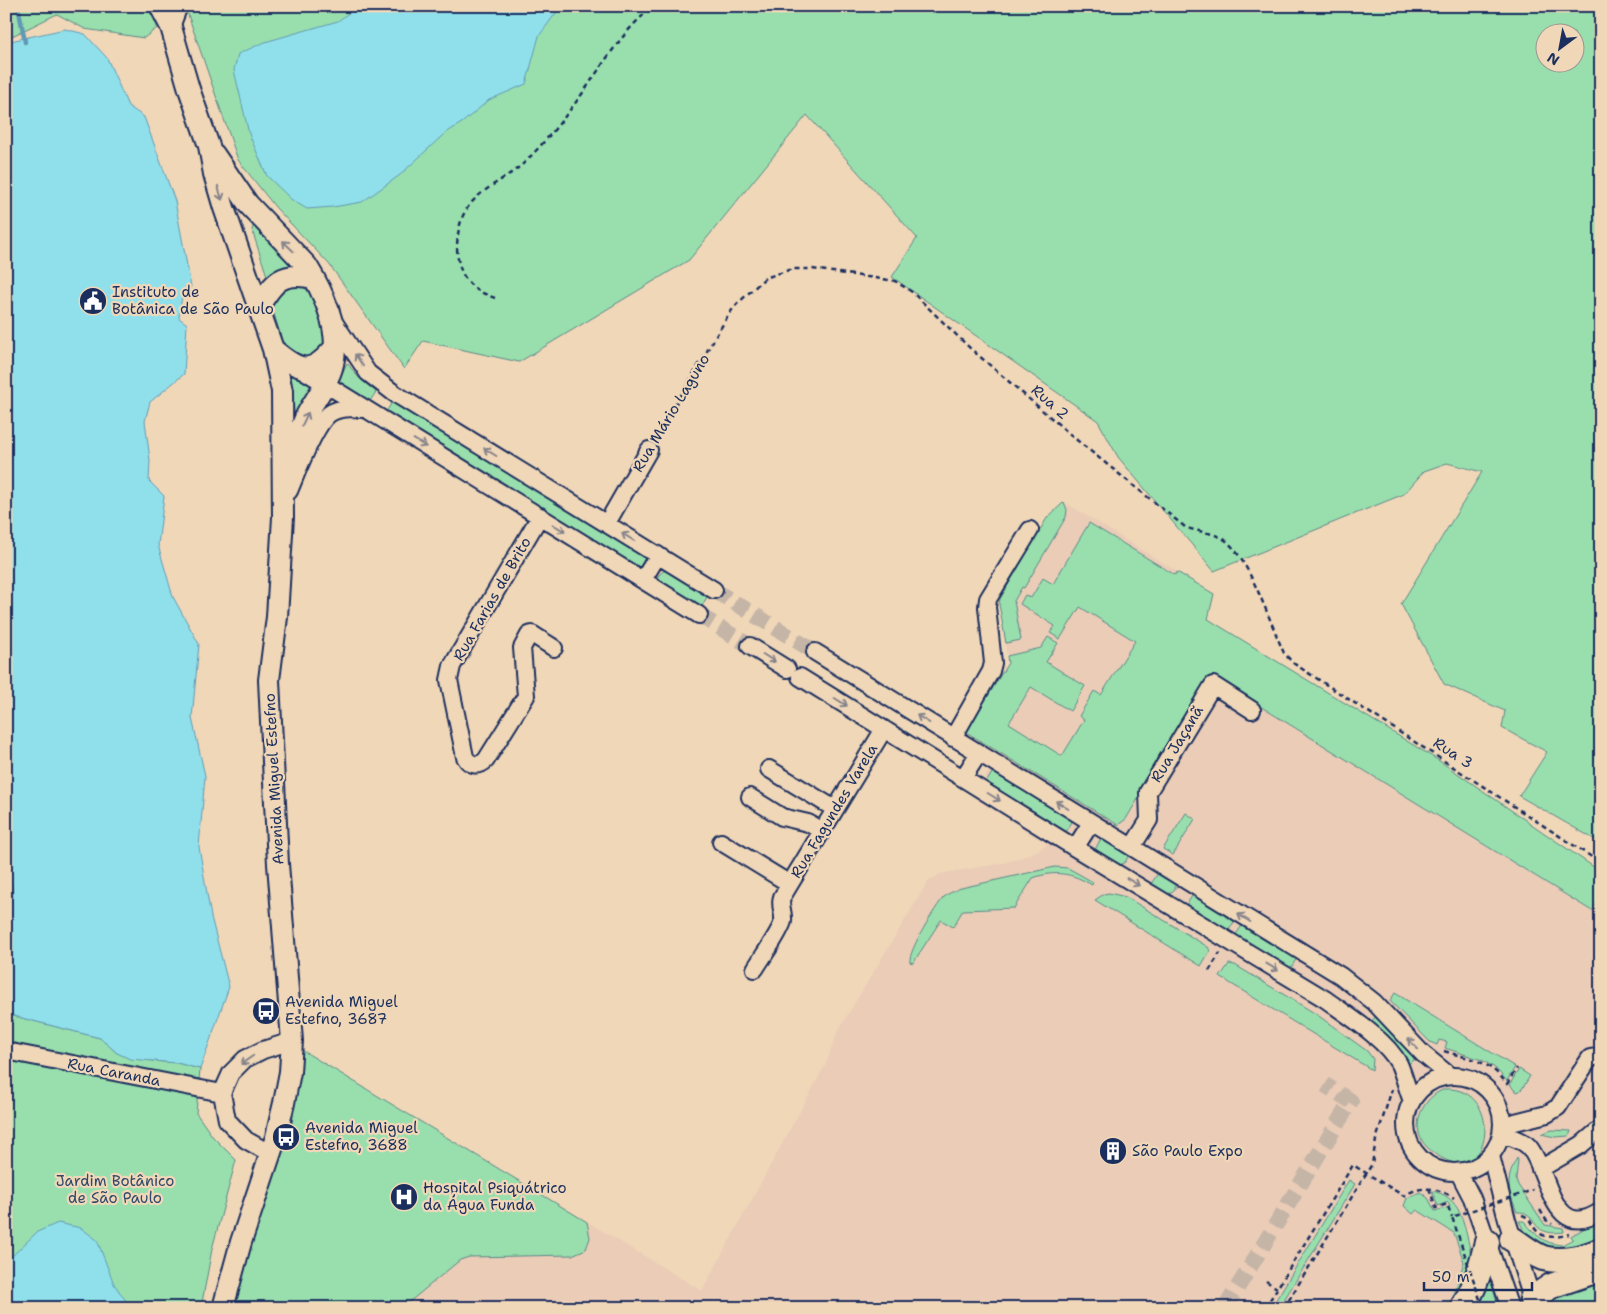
<svg xmlns="http://www.w3.org/2000/svg" width="1607" height="1314" font-family="'Shantell Sans',sans-serif">
	<style>
		.built { fill: #eaccb7 }
		.green { fill: #99dfad; stroke: #5a8786; fill-rule: evenodd }
		.water { fill: #90e0eb; stroke: #6199b3 }
		.lines { fill: none; stroke-linecap: round; stroke-linejoin: round }
		.stream { stroke: #6199b3; stroke-width: 4.5 }
		.minor-tunnel { stroke: #c5b5a6; stroke-width: 16; stroke-dasharray: 16 8; stroke-linecap: butt }
		.minor-casing { stroke: #1b2f5e; stroke-width: 20 }
		.major-casing { stroke: #1b2f5e; stroke-width: 24 }
		.highway-casing { stroke: #1b2f5e; stroke-width: 28 }
		.path { stroke: #1b2f5e; stroke-width: 2.5; stroke-dasharray: 5 4; stroke-linecap: butt }
		.minor { stroke: #f0d7b8; stroke-width: 16 }
		.major { stroke: #f0d7b8; stroke-width: 20 }
		.highway { stroke: #f0d7b8; stroke-width: 24 }
		.path-bridge { stroke: #1b2f5e; stroke-width: 2.5; stroke-dasharray: 5 4; stroke-linecap: butt }
		.oneway { stroke: #86838b }
		.labels { text-anchor: middle; stroke-width: 4.5; stroke-linejoin: round; paint-order: stroke }
		.poi-label { font-size: 15px; fill: #1b2f5e; stroke: #f0d7b8; text-anchor: start }
		.street-label { font-size: 15px; fill: #1b2f5e; stroke: #f0d7b8 }
		.park-label { font-size: 15px; fill: #2e496a; stroke: #f0d7b8 }
	</style>
	<rect width="100%" height="100%" fill="#f0d7b8"/>
	<filter id="ink" filterUnits="userSpaceOnUse"><feTurbulence type="fractalNoise" baseFrequency=".02" numOctaves="2"/><feDisplacementMap in="SourceGraphic" scale="10" xChannelSelector="R" yChannelSelector="G"/><feConvolveMatrix kernelMatrix="1 2 1 2 8 2 1 2 1" color-interpolation-filters="sRGB"/></filter>
	<g filter="url(#ink)">
		<!-- built -->
		<path class="built" d="M1064,502L1214,594L1208,619L1441,762L1601,872V1224L1573,1239L1569,1231L1556,1233L1540,1229L1531,1216L1522,1212L1465,1229L1470,1252L1457,1296L1448,1308H233L272,1172L292,1126L300,1049L702,1291L827,1062L838,1031L928,882L940,874L1004,863L1028,855L1045,847L1047,844L973,797L1000,753L966,732L1008,663L999,604L1000,599L1047,518Z"/>
		<!-- green -->
		<path class="green" d="M6,6H151L157,28L144,38L85,29L57,14L6,39Z
			M185,6H1601V843L1519,796L1547,752L1502,728L1505,711L1444,684L1401,604L1482,472L1447,463L1424,471L1404,494L1214,571L1118,457L1098,421L892,277L917,238L807,115L689,260L519,362L423,341L404,369L329,264L276,208L238,160ZM1544,32H1574V62H1544Z
			M253,226L257,227L296,265L270,278L267,276L252,230Z
			M286,284C297,285 304,285 310,294C315,307 330,340 321,351C317,355 312,358 308,361L285,350L272,307V302Z
			M347,363L358,377L376,392L368,404L338,382Z
			M291,373L314,384L296,413L294,412Z
			M392,402L648,558L640,571L385,414Z
			M1064,502L1067,510L1066,517L1024,588L1022,587L1014,601L1021,640L1006,643L999,604L1000,599L1047,518Z
			M1089,523L1175,575L1177,572L1214,594L1208,619L1441,762L1601,872V897L1592,911L1211,676L1126,819L1118,825L966,732L1008,663L1007,656L1041,648L1048,637L1058,643L1046,662L1085,686L1070,711L1031,687L1009,723L1062,756L1084,720L1079,716L1094,691L1101,695L1135,641L1080,607L1060,639L1050,633L1055,626L1020,604L1025,595L1031,598L1043,578L1053,584Z
			M663,571H668L708,595L701,608L659,581L658,576Z
			M993,771L1073,820L1066,832L986,783Z
			M1186,813L1195,819L1173,855L1163,849Z
			M1103,839L1127,853L1128,857L1125,862L1120,865L1095,850L1100,840Z
			M1055,867L1068,868L1093,882L1092,885C1072,873 1055,870 1033,878L1014,908L963,910L953,927L941,920L913,963L910,962C908,951 936,906 944,897C949,893 955,890 961,888Z
			M1158,873L1175,883V889L1168,895L1151,884Z
			M1109,893L1126,897L1208,947L1210,951L1201,966L1095,900L1104,894Z
			M1195,895L1235,920L1228,932L1188,907L1187,904L1192,896Z
			M1243,924L1297,958L1290,969L1235,936Z
			M1229,964L1235,965L1316,1014L1367,1051L1373,1059L1372,1070L1220,977Z
			M1395,993L1515,1067L1507,1081L1495,1068L1482,1060L1445,1048L1447,1042L1439,1040L1437,1045L1430,1042L1390,1001Z
			M6,1014L100,1038L117,1053L152,1061L177,1063L200,1069L196,1113L213,1137L236,1160L212,1249L201,1308H6Z
			M1376,1016L1416,1057L1408,1065L1370,1023Z
			M300,1049L587,1222L590,1238L586,1249L572,1255L469,1257L460,1260L402,1308H233L253,1225L272,1172L292,1126Z
			M1519,1069L1530,1076L1522,1089L1518,1092L1514,1090L1510,1084Z
			M1445,1089C1502,1086 1494,1182 1446,1160C1439,1157 1433,1153 1427,1147C1408,1128 1422,1097 1445,1089Z
			M1552,1130L1571,1131L1569,1136L1555,1137L1541,1134Z
			M1517,1158L1518,1160L1516,1179L1518,1185L1545,1225L1563,1228L1564,1232C1556,1233 1546,1234 1539,1228C1531,1221 1531,1211 1517,1212C1508,1190 1505,1180 1517,1158Z
			M1349,1180L1355,1184L1279,1308H1271Z
			M1432,1191C1461,1196 1464,1224 1470,1249C1471,1254 1470,1259 1473,1264L1452,1308H1448L1451,1304L1464,1262L1454,1233L1417,1210L1413,1214L1404,1206L1407,1198L1420,1192L1428,1198L1435,1211L1450,1207L1448,1202L1438,1206Z
			M1601,1219V1239C1578,1247 1545,1257 1527,1235C1524,1231 1521,1225 1519,1221H1524C1536,1235 1542,1243 1562,1245L1573,1239L1571,1236Z
			M1488,1273L1499,1308H1472Z
			M1601,1280V1308H1547L1550,1300C1564,1292 1585,1287 1601,1280Z"/>
		<!-- water -->
		<path class="water" d="M358,6H561L539,36L526,84L489,100L463,122L443,135L400,175L362,202L333,207L307,209L292,200L267,176L249,134L234,70L238,54L265,42L338,21Z
			M65,29L85,34L107,58L128,106L144,117L175,201L191,287L182,294L179,318L187,324L184,374L150,402L145,421L150,460L149,481L164,496L158,545L173,597L199,644L192,718L205,776L199,847L211,917L229,987L200,1069L177,1063L130,1059L117,1053L100,1038L6,1014V902L13,897L12,884L6,873V42Z
			M58,1223L81,1228L97,1240L114,1284L131,1308H6V1262L37,1232Z"/>
		<g class="lines">
			<!-- stream -->
			<path class="stream" d="M18,6L25,42"/>
			<!-- minor-tunnel -->
			<path class="minor-tunnel" d="M714,590L815,652
				M699,615L750,646
				M1225,1308L1351,1101L1325,1085"/>
			<defs>
				<path id="minor" d="M171,27L179,6
					M332,319L368,373L394,393L714,590
					M298,367L699,615
					M289,491C297,472 314,426 329,414C339,407 352,408 363,409
					M540,516L452,666L449,680L465,757C470,766 479,767 486,760L526,696L522,648L529,635L532,634L554,648
					M607,523L649,450
					M643,580L658,555
					M750,646L787,669
					M815,652L1341,976L1374,1002L1423,1054L1450,1076
					M800,677L1075,848L1325,999C1347,1015 1386,1039 1399,1064C1404,1075 1407,1089 1412,1101
					M953,738L991,671L993,663L987,607L988,599L1030,530
					M769,769L835,809
					M963,778L979,753
					M750,797L782,817L808,823L822,831
					M721,842L790,884
					M1132,847L1149,820L1148,792L1213,685L1252,710
					M1075,848L1091,823
					M755,969C762,957 780,933 783,921C784,912 779,905 782,897L884,729
					M6,1051L222,1093
					M1406 1124a48 48 0 1 1 96 0a48 48 0 1 1-96 0Z
					M1503,1125L1547,1114L1558,1107L1590,1058L1601,1056
					M1502,1134C1511,1137 1523,1140 1529,1147C1550,1172 1551,1244 1601,1211
					M271,1154L246,1140L227,1120L222,1093L231,1073L245,1059L263,1050L292,1041
					M1491,1156L1507,1220L1535,1308
					M1540,1169L1581,1145L1601,1128
					M1459,1173L1472,1198L1510,1308"/>
				<path id="major" d="M160,6L171,27L189,89L209,146L214,174L224,208L273,349L282,391L283,517L277,617L269,680L278,864L292,1041L290,1072L284,1103L276,1137L241,1242L223,1308
					M214,154L248,204L307,266C325,295 342,333 332,368C327,386 313,401 305,418C298,433 294,450 292,466
					M258,308C274,281 282,271 314,278
					M273,349C300,372 311,376 335,347"/>
				<path id="highway" d="M1512,1239C1522,1245 1532,1254 1543,1258C1561,1263 1584,1258 1601,1250
					M1532,1299L1551,1286L1601,1269
					M1462,1308C1476,1288 1481,1265 1487,1242"/>
			</defs>
			<!-- minor casing -->
			<use href="#minor" class="minor-casing"/>
			<!-- major casing -->
			<use href="#major" class="major-casing"/>
			<!-- highway casing -->
			<use href="#highway" class="highway-casing"/>
			<!-- path -->
			<path class="path" d="M495,298C486,295 475,290 469,283C454,267 455,238 462,218C473,190 506,181 526,161C547,140 565,117 582,94C604,63 623,30 654,6
				M656,437L729,314L737,304L765,278L792,269H812L895,281L912,292L971,349L1078,441L1185,527C1197,532 1211,532 1222,538C1247,552 1271,625 1284,653L1293,663L1601,863
				M1209,971L1220,953
				M1444,1051C1472,1060 1488,1059 1507,1084L1517,1068
				M1429,1188L1436,1208L1447,1204L1452,1217
				M1540,1210L1546,1220L1552,1224
				M1522,1215C1532,1218 1531,1226 1538,1232C1546,1239 1560,1237 1569,1234
				M1266,1281L1277,1288
				M1265,1308L1353,1165L1404,1196C1420,1185 1438,1187 1454,1198
				M1284,1308L1372,1164L1376,1140L1392,1089"/>
			<!-- minor -->
			<use href="#minor" class="minor"/>
			<!-- major -->
			<use href="#major" class="major"/>
			<!-- highway -->
			<use href="#highway" class="highway"/>
			<!-- path-bridge -->
			<path class="path-bridge" d="M1483,1308L1452,1217L1533,1190"/>
		</g>
		<!-- one-way arrows -->
		<defs><path id="oneway-shaft" d="M-6 0H5M1.5-3L5.5 0L1.5 3" fill="none" stroke-width="1.6" stroke-linecap="round" stroke-linejoin="round" transform="scale(1.25)"/></defs>
		<g class="oneway">
			<use href="#oneway-shaft" transform="translate(220 193) rotate(73)"/>
			<use href="#oneway-shaft" transform="translate(288 246) rotate(-136)"/>
			<use href="#oneway-shaft" transform="translate(359 360) rotate(-123)"/>
			<use href="#oneway-shaft" transform="translate(305 419) rotate(-65)"/>
			<use href="#oneway-shaft" transform="translate(420 443) rotate(31)"/>
			<use href="#oneway-shaft" transform="translate(490 452) rotate(-148)"/>
			<use href="#oneway-shaft" transform="translate(559 528) rotate(32)"/>
			<use href="#oneway-shaft" transform="translate(628 537) rotate(-148)"/>
			<use href="#oneway-shaft" transform="translate(769 658) rotate(32)"/>
			<use href="#oneway-shaft" transform="translate(841 702) rotate(32)"/>
			<use href="#oneway-shaft" transform="translate(923 719) rotate(-148)"/>
			<use href="#oneway-shaft" transform="translate(994 797) rotate(32)"/>
			<use href="#oneway-shaft" transform="translate(1062 805) rotate(-148)"/>
			<use href="#oneway-shaft" transform="translate(1133 882) rotate(31)"/>
			<use href="#oneway-shaft" transform="translate(1244 918) rotate(-148)"/>
			<use href="#oneway-shaft" transform="translate(1272 967) rotate(31)"/>
			<use href="#oneway-shaft" transform="translate(1413 1044) rotate(-133)"/>
			<use href="#oneway-shaft" transform="translate(247 1060) rotate(145)"/>
		</g>
	</g>
	<!-- icons -->
	<defs>
		<symbol id="civic-disc" viewBox="-11 -11 22 22"><circle r="9.5" fill="#1b2f5e" stroke="#f0d7b8"/><path d="M-.6-6.5H3V-4.5H.6V-3L4-1V1h2V6H-6V1h2V-1L-.6-3ZM-1.2 2.5V6h2.4V2.5Z" fill="#fff"/></symbol>
		<symbol id="bus-disc" viewBox="-11 -11 22 22"><circle r="9.5" fill="#1b2f5e" stroke="#f0d7b8"/><path d="M-5-6H5V4H4V6H2V4H-2V6H-4V4H-5ZM-3.5-4V0h7V-4ZM-3.5 1.2v1.5H-2V1.2ZM2 1.2v1.5H3.5V1.2Z" fill="#fff"/></symbol>
		<symbol id="building-disc" viewBox="-11 -11 22 22"><circle r="9.5" fill="#1b2f5e" stroke="#f0d7b8"/><path d="M-4-6H4V6H1V3H-1V6H-4ZM-2.5-4.3h1.7v1.8h-1.7ZM.8-4.3h1.7v1.8H.8ZM-2.5-1h1.7V.8h-1.7ZM.8-1h1.7V.8H.8Z" fill="#fff"/></symbol>
		<symbol id="hospital-disc" viewBox="-11 -11 22 22"><circle r="9.5" fill="#1b2f5e" stroke="#f0d7b8"/><path d="M-5-5h3v3.5h4V-5h3V5h-3V1.5h-4V5h-3Z" fill="#fff"/></symbol>
	</defs>
	<g fill-rule="evenodd">
		<use href="#civic-disc" x="77" y="285" width="32" height="32"/>
		<use href="#bus-disc" x="250" y="995" width="32" height="32"/>
		<use href="#bus-disc" x="270" y="1121" width="32" height="32"/>
		<use href="#building-disc" x="1097" y="1135" width="32" height="32"/>
		<use href="#hospital-disc" x="388" y="1181" width="32" height="32"/>
	</g>
	<g class="labels">
		<!-- poi labels -->
		<g class="poi-label">
			<text x="112" y="297">Instituto de<tspan x="112" dy="17">Botânica de São Paulo</tspan></text>
			<text x="285" y="1007">Avenida Miguel<tspan x="285" dy="17">Estefno, 3687</tspan></text>
			<text x="305" y="1133">Avenida Miguel<tspan x="305" dy="17">Estefno, 3688</tspan></text>
			<text x="1132" y="1156">São Paulo Expo</text>
			<text x="423" y="1193">Hospital Psiquátrico<tspan x="423" dy="17">da Água Funda</tspan></text>
		</g>
		<!-- street labels -->
		<g class="street-label">
			<text transform="translate(1050 402) rotate(41)" y="5">Rua 2</text>
			<text transform="translate(671 413) rotate(-59)" y="5">Rua Mário Laguno</text>
			<text transform="translate(492 599) rotate(-60)" y="5">Rua Farias de Brito</text>
			<text transform="translate(1177 744) rotate(-59)" y="5">Rua Jaçanã</text>
			<text transform="translate(1453 753) rotate(33)" y="5">Rua 3</text>
			<text transform="translate(274 779) rotate(-93)" y="5">Avenida Miguel Estefno</text>
			<text transform="translate(834 811) rotate(-59)" y="5">Rua Fagundes Varela</text>
			<text transform="translate(114 1072) rotate(11)" y="5">Rua Caranda</text>
		</g>
		<!-- park labels -->
		<g class="park-label">
			<text x="115" y="1186">Jardim Botânico<tspan x="115" dy="17">de São Paulo</tspan></text>
		</g>
	</g>
	<!-- margin -->
	<rect width="1607" height="1314" fill="none" stroke="#f0d7b8" stroke-width="25"/>
	<rect x="12" y="12" width="1582" height="1289" fill="none" stroke="#1b2f5e" stroke-width="2" filter="url(#ink)"/>
	<!-- north arrow -->
	<g transform="translate(1560 48) rotate(212)"><circle r="24" fill="#f0d7b8" stroke="#9b9494"/>
	<path d="M0-4L9 19L0 12L-9 19Z" fill="#1b2f5e"/>
	<text y="-8" font-size="14" font-weight="bold" text-anchor="middle" fill="#1b2f5e">N</text>
	</g>
	<!-- scale -->
	<path d="M1424 1282v8h108v-8" fill="none" stroke="#1b2f5e" stroke-width="2.5"/>
	<text x="1432" y="1282" font-size="15" fill="#1b2f5e" stroke="#f0d7b8" stroke-width="4" paint-order="stroke">50 m</text>
</svg>
